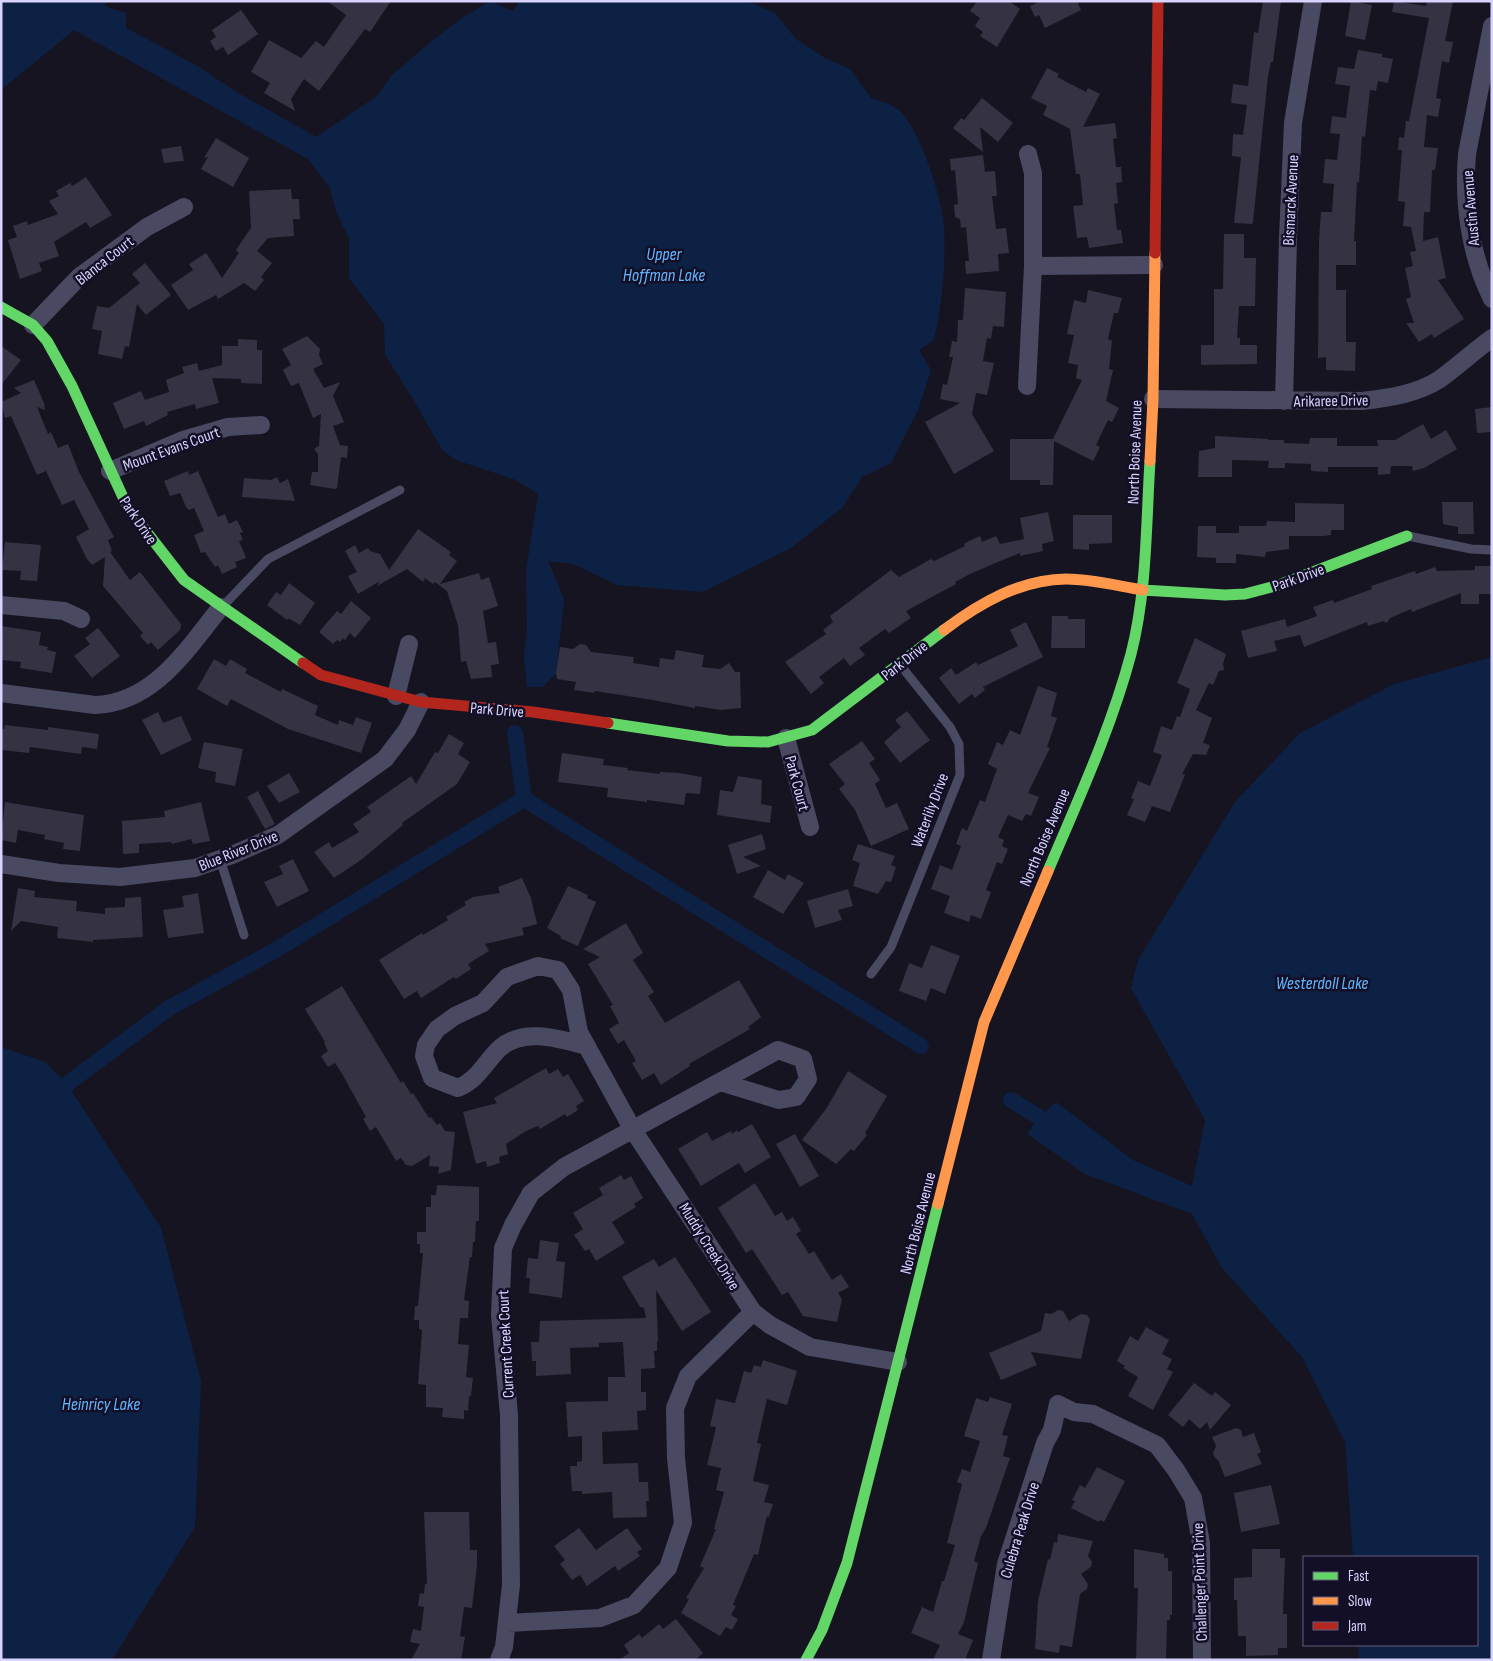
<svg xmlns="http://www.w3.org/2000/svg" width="1493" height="1661" font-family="'Sofia Sans Condensed',sans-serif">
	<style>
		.water { fill: #0d2144 }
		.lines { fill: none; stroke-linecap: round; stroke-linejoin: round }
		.canal { stroke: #0d2144; stroke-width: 16 }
		.building { fill: #343243 }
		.lane { stroke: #4a4962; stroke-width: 9 }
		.street { stroke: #4a4962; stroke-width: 18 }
		.fast { stroke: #63d668; stroke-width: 11 }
		.slow { stroke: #ff974d; stroke-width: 11 }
		.jam { stroke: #b3261e; stroke-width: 11 }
		.labels { text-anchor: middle; stroke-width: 5; stroke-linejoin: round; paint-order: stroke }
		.street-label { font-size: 16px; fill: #d9d4ff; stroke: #130f26 }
		.water-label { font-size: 18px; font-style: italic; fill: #62b6ff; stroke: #130f26 }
	</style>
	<rect width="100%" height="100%" fill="#161421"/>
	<!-- water -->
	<path class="water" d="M1,1H108L104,6L126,13V28L196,65L235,91L316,137L377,96L391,76L433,40L462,18L490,1L513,11L519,1H747L775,13L796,39L825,58L850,69L871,98C882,101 897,106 904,115C922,139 942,197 944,226C946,265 942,303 934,340L919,350L931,370L918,410L891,463L862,477L843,507L791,548L702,592L617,585L573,564L548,561L564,599L556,674L542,687H527L524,658L527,630L526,571L538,494L516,480L456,460L442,450L413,399L385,355L384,324L349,278V239L336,211L330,188L308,159L74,30L1,90Z
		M1492,657V1660H1359L1358,1645H1477V1557H1353L1345,1442L1302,1357L1222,1268L1192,1214L1085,1174L1027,1134L1039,1117L1056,1102L1133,1160L1192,1186L1205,1120L1131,988L1138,960L1235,802L1300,733L1394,684Z
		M1,1047L45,1062L67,1084L161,1228L201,1381L195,1527L112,1660H1Z"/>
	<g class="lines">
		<!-- canal -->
		<path class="canal" d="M515,733L524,799
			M524,799L921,1046
			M67,1084L169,1008L274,951L524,799
			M1011,1100L1039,1117"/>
	</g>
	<!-- building -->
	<path class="building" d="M327,1H391L370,32L365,29L319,91L304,79L291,99L295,111L264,93L270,83L251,72L269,40L301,58L316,41L324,47L346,15Z
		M977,1H1009L1020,9L997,47L980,36L983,32L975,26L980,18L970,11Z
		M1041,1H1077L1081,10L1045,28L1039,15L1035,17L1030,6Z
		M1263,1H1281L1273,62H1271L1268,76L1253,222L1252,224L1234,223L1241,157L1232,156L1233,134L1243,135L1247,105L1231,103L1233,84L1248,86L1254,32L1258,33Z
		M1351,1L1372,5L1365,40L1345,36Z
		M1394,1L1426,6L1427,1H1453L1445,41L1453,42L1449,63L1442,61L1436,98L1441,99L1438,117L1427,115L1424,147L1438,148L1435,170H1432L1430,212H1424L1423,241L1438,237L1446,278L1438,280L1464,319L1434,338L1432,334L1419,342L1406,323H1414L1406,299L1411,297L1405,268L1413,266L1410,252L1416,251L1411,227L1403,226L1405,202L1398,201L1402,150H1398L1399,137L1404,138L1406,121H1409L1429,18L1392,12Z
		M241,10L258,34L228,55L223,47L216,51L210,41L216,37L212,30Z
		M1358,50L1382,54V57L1393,59L1388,83L1378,81L1376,91L1370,90L1365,137L1362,136L1359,183L1357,182L1354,241H1356V265H1336V290H1346V342H1356L1355,371L1326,370V357L1318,358L1319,240L1321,212H1332L1334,184L1323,183L1325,159L1337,160L1340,134L1330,133L1332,116L1346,118L1350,86L1335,84L1338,67L1354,69Z
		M1047,68L1059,74L1057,77L1086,92L1088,88L1100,94L1083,127L1115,123L1117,138L1113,139L1116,167H1121L1122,182L1116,183L1118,203L1114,204L1117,230H1121L1123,243L1089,248L1087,237L1077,238L1073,206L1083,205L1080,174H1076L1070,129L1043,115L1047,106L1031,98Z
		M982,98L1013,123L998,142L980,127L983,152L953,128L961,118L964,120Z
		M216,138L249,158L233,187L201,169L208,157L204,158Z
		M181,146L184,161L164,163L161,149Z
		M983,155L985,172L995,171L997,196H992L996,229L1006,228L1009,253L998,254L999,271L966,274L965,261H969L966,227L961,228L960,219L955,217L954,205L958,204L955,170L951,171L950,159Z
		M86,177L112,215L90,228L86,222L54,242L59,256L39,263L42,271L20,279L8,240L17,237L13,226L27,221L28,225L58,214L49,201L59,196L56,191L70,183L72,186Z
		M291,189L292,199H299L300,219H293L294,236L268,238L257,251L272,263L261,277L264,280L255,291L244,283L218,299L216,295L188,310L171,285L193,270L189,264L206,253L222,278L239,253L236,250L251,228L249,191Z
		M1224,234H1244V258H1256L1255,306H1239L1237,338H1240V345H1257V364L1201,365V345H1214V289H1223Z
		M145,263L171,295L146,315L137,304L129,347L125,346L122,359L98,354L102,331L92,329L97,306L109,308L140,283L132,274Z
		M965,288L1006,292L1004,327L993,326L991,339L987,338L983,361L994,363L987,395L976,393L972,414L994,451L954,474L925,422L960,403L940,399L943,384L947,385L953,357H949L952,341L957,342L958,320H963Z
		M1088,290L1122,298L1118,313H1114L1108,339L1112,341L1109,369L1113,370L1106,401L1119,408L1112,422L1108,420L1096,445L1100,447L1093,461L1054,441L1053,485H1040V480H1010V439H1053L1082,380L1076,378L1078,365L1068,363L1074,335L1067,334L1074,300L1086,303Z
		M307,336L320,349L319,355L323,364L313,369L324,388L340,382L333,396L344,422L333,426L340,445L348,446L347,458L341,457L337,488L335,489L310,485L312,472H318V454L314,449L319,446L321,414L313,418L299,383L291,386L283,370L291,365L282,349Z
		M238,339L257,340V350H262V384L241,383V379L212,378L219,403L196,409L195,404L167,412L168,415L146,426L144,421L124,429L113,403L141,391L145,400L169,392L166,380L184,373L182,367L197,363L199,371L222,365V346H238Z
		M1,346L21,360L1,385Z
		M34,380L44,403L45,410L37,407L48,434L51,432L58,448L68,444L79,472L114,537L108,540L112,551L110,552L130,580L140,572L181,624L180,630L158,650L151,642L148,645L140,636L143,633L103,586L105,557L92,565L87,559L76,537L89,529L74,500L62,505L46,471L37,475L11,416L5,418L1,402L21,393L14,388Z
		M1492,407V432L1477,433L1475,409Z
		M1423,424L1431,439L1446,430L1457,449L1424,468L1413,471L1412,466H1391L1390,474L1378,475V467H1328V472L1311,471V464L1285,463V468H1268L1269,461L1232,460V477H1198L1199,451L1215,448V436L1268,439V440H1284V443L1309,444L1310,438H1337V446H1378L1377,440H1395Z
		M188,471L189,475L198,471L218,517L225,514L229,524L237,520L243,532L240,533L243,540L239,541L246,558L235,562L237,567L222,574L218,565L215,567L205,552L201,553L194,535L204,531L194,508L189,510L186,507L180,493L170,496L164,481Z
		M277,477L280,483L288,479L295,501L242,497L244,478L271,480Z
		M1442,502H1473L1474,534H1458V527L1443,524Z
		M1295,503L1344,504V530H1331V535L1324,536H1289V549L1266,552L1265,557L1236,554V563H1216V558L1197,557L1198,526H1216V533H1239V526H1266L1267,521L1295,522Z
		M1048,512L1054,541L1042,544L1043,551L1020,556V553L993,564L968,575L955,582L956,584L906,611L911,618L889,633L885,629L859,648L865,655L850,666L844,658L819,677L824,683L811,694L785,662L826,634L823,630L833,622L830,616L891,570L899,577L931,559L934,561L965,546L964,544L969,541L980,536L982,542L996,536L1000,544L1024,539L1020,518Z
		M1073,515H1112V543L1089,544V550L1073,549Z
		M418,529L451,552L449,555L457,561L440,584L479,573L481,580L489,577L498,606L483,611L488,643L496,642L499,664L491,665L492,677L471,679L466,661L461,662L458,625L447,591L435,582L433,584L425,578L423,582L407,569L377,586L380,581L358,594L348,576L357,572L345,551L355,545L359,553L368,548L370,551L380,554L389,570Z
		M5,542L41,545L37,581L20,580L21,571L2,570Z
		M1475,566H1492V594H1479V604H1461V593L1412,612L1411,609L1390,618L1387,623L1383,621L1368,626L1367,622L1304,647L1300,635L1274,641L1277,651L1248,658L1241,631L1285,619L1287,627L1317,616L1313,607L1333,600L1334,603L1372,589L1371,586L1415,571L1416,574L1435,567L1437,571L1475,570Z
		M289,583L315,603L300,625L288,618L287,620L267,605L276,592L281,595Z
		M351,601L371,618L355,638L350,633L345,640L343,638L340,642L337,640L333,644L319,632L337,611L341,614Z
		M1052,616H1068V619H1085V648H1051Z
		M1026,622L1043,657L983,687L985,690L975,698L972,694L959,704L939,678L951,668L956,675L976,662L978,665L1018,646L1010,630Z
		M1,626L41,632L39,645L48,647L47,650L56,652L52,673L20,668L21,662L1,660Z
		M98,628L120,656L92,678L74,656L90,644L85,638Z
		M1195,638L1226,654L1223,664L1224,670L1219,671L1213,685L1209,683L1196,710L1212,718L1203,743L1210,745L1206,755L1193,754L1182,774L1185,775L1170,812L1152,806L1145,822L1127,815L1134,799L1131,798L1138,781L1150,786L1162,755L1153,752L1161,726L1172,730L1177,716L1180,717L1190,689L1177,683Z
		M580,644L586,645L591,652L634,657L633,663L659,667L660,658L674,660L676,650L704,655L702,667L720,669L729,663L735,672H740L741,708L721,710L695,706V708L653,700L595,691L594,693L574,690L576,682L557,679L556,673L560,647L573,649Z
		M214,659L226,666L230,659L247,669L245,673L281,692L282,689L318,706L315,715L338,725L339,720L353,725L356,717L372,723L361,753L288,729L231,699L227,706L197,689Z
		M1038,686L1057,693L1051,716L1057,718L1047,747L1050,748L1028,793L1039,797L1031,816L1026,814L1022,821L1008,815L998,837L1004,840L1002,846L1008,849L1002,864L997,862L986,890L991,892L981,919L971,915L969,922L944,913L950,896L931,889L940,865L952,870L961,846L956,844L962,828L967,831L980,800L985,802L997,769L988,764L997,742L1003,745L1010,730L1020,735Z
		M907,711L930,740L900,763L884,742L901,727L895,720Z
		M158,712L163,723L181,716L192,740L161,755L142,720Z
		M5,725L48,730V727L99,734L97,749L82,747L81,754L30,747L29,753L1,750V729H4Z
		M449,734L464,743L458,754L470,762L457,784L402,823L403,825L361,860L334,878L314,852L329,842L332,848L359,832L353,824L371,812L367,807L411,776L416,784L435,752L438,753Z
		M862,741L875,759L869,763L880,780L875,784L886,808L897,803L909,829L871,846L855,810L839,789L845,784L829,764Z
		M204,742L243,749L235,786L215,782L216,772L198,768Z
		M562,753L604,759L603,765L628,768L627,770L660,774V772L679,773L702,777L700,794L686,793L684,805L647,800V802L607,797L608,788L558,782Z
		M289,773L300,792L279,803L267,786Z
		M738,776L762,780L761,804L772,806L770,823L717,815L720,790L733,792Z
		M258,791L275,824L265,829L247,797Z
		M5,802L84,815L80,851L63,849L64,843L44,839L45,835L18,830L16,843L1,840Z
		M201,802L210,841L193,844L191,839L172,844L171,842L139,844V853L123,854L122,821L165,817L164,811Z
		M762,834L766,849L743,857L761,866L737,874L728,845Z
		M858,844L895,856L891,865L896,867L891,882L886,881L878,894L853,886L860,863L852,860Z
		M293,859L309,891L277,907L264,882L283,874L279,866Z
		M768,870L785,880L788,874L804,883L783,914L753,897Z
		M522,878L531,898L537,924L522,928L524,935L485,944L489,951L468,964L471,969L456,979L454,977L421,998L417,991L404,999L379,960L422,933L423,935L448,920L446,917L466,905L464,902L473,897L500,893L498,887Z
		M568,886L588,895L587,898L596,902L578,946L560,938L561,936L547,928Z
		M18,888L35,891L34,897L77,901L76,911L105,914V908L125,907V898L141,897L143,937L93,940V942L57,938L58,927L21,921L11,931Z
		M848,889L853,906L838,910L842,920L815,928L807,901Z
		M198,893L204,933L168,938L163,910L184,907L182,896Z
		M626,923L643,953L633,960L654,992L648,996L665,1023L739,980L761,1017L748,1027L750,1029L689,1064L690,1066L661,1085L654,1073L642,1080L632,1063L636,1061L624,1040L618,1044L609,1029L619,1023L610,1006L613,1005L588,964L600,957L583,949Z
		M931,945L960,956L945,994L931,988L926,1001L899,991L909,963L922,968Z
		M342,986L401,1083L403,1081L411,1094L413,1093L429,1118L431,1117L437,1125L440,1123L445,1131L455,1132L451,1170L438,1174L439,1167L429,1166L430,1155L412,1166L406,1165L401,1158L396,1161L376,1127L370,1131L363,1119L366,1117L341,1072L335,1063L328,1067L321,1056L328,1051L324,1043L325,1042L305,1009Z
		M546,1068L549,1074L558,1069L563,1077L568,1074L584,1101L576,1106L578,1110L567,1117L565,1114L540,1129L538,1126L526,1131L506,1144L508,1154L499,1157L500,1163L487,1167L486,1161L476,1164L463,1112L497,1103L494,1098Z
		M848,1071L887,1096L865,1133L867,1135L854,1151L851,1149L836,1164L802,1140L826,1109Z
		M752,1124L771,1157L745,1173L739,1163L701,1186L678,1149L707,1132L712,1141L731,1131L732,1134L737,1130L738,1132Z
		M795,1134L819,1176L800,1187L776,1144Z
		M621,1175L624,1180L631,1176L643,1198L634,1204L636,1207L612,1222L625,1243L596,1261L589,1249L585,1251L574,1235L583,1229L573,1213L603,1195L599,1188Z
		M755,1183L775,1216L782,1212L787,1221L793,1217L801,1231L796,1234L809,1254L814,1251L832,1280L841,1274L849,1287L838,1293L842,1299L837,1322L803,1316L788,1292L782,1295L752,1249L746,1253L718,1208Z
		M437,1185L479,1187V1221H476L475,1242H473L472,1257H470L464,1300L469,1301L468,1318H460L458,1344L469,1345L466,1377L473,1378L471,1396H469L468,1411L464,1410V1419L442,1417L443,1408L426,1407V1385L418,1384L422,1330L419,1329V1320H414L415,1306H418L423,1253H420V1244H417V1232H426V1207H431V1195H436Z
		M540,1240L559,1243L556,1261L565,1262L562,1298L529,1293L530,1278H526L528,1258L538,1259Z
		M675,1257L711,1312L682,1331L656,1290L658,1341H657V1351H654L655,1368L641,1369V1392H646V1410L637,1411L638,1430L602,1432L603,1464L638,1463L639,1482H648L649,1501H646L647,1517L613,1518L612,1492L582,1494V1491H572L570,1466H577V1462L582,1461V1436L568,1437L566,1402L608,1401V1377H625L623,1342L599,1343V1347L570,1348L571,1374L536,1376V1361H532L531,1342H539L540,1321L646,1318L644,1308L640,1307L622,1277L654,1259L659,1267Z
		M1058,1310L1063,1311L1069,1321L1081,1314L1087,1315L1090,1319L1081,1359L1031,1352L1037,1365L1001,1380L989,1353L1041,1331L1045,1313L1051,1314Z
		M1146,1327L1169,1340L1162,1354L1172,1359L1167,1369L1173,1372L1153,1410L1128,1396L1138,1377L1123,1368L1125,1366L1117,1361L1130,1336L1138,1341Z
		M763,1360L797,1371L787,1405L767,1399L757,1443L761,1444L753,1481L769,1485L764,1502L773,1504L769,1517L767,1516L758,1555L754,1554L733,1605L736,1606L731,1615L738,1619L732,1630L726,1627L720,1636L681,1613L689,1599L686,1598L704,1568L700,1566L716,1529H714L724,1492L716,1490L721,1468L707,1465L716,1427L710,1426L716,1399L735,1403L744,1371L751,1373L754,1365L761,1367Z
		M1194,1383L1212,1396L1215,1392L1231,1405L1210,1430L1207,1422L1200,1429L1189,1419L1183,1427L1168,1415Z
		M990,1397L1012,1404L1002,1435L1008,1436L1003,1456L1010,1458L986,1528L981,1536L974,1561L978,1563L964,1622L958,1634L973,1640L965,1660H933L940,1645L911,1633L922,1607L933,1612L942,1581H944L955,1545L947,1543L962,1484L957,1482L962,1469L970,1472L980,1441L964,1436L976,1398L988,1402Z
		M1236,1428L1241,1430L1243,1437L1254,1433L1261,1452L1257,1454L1262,1464L1225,1477L1218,1460L1215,1458L1213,1453L1216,1446L1212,1437Z
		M1097,1467L1125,1481L1104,1522L1100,1520L1099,1522L1071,1508L1075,1501L1072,1500L1080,1485L1085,1488Z
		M1271,1485L1280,1524L1241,1532L1234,1493Z
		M424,1512H469L470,1550H477V1565L472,1608L464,1607L460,1636L465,1637L461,1660H411L420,1644L410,1642L413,1629L421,1631L424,1607L418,1606L420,1593L424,1594L425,1584H427Z
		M579,1528L596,1550L627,1528L642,1549L637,1552L640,1556L618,1571L615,1566L587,1586L580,1575L572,1580L560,1564L565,1560L554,1546Z
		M1058,1534L1093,1541L1088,1556L1092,1562L1091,1567L1081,1574L1088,1584L1087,1589L1080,1594L1072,1647L1060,1645L1059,1653L1035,1649L1038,1601L1048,1559L1050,1560L1054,1542L1057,1543Z
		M1134,1549L1164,1554V1558H1168V1571H1172V1615H1170V1620H1167L1166,1660H1136L1138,1588H1134Z
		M1252,1549H1280V1558H1285L1283,1614H1287V1648H1278V1655L1246,1656V1636H1238L1237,1600H1234V1578L1252,1577Z
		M676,1619L703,1653L695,1660H619L629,1653L624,1645L639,1634L642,1638L659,1624L663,1629Z"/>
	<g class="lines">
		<!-- lane -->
		<path class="lane" d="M1408,536L1471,549L1492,550
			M223,606L268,559L400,490
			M220,859L244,935
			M871,974L891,947L960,775L959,744L950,727L901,666"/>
		<!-- street -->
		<path class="street" d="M1492,26L1467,154C1463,203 1470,255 1492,299
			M1033,266L1154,265
			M33,325L79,277L147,227L184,207
			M1027,386L1033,266V173L1028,154
			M1153,399L1362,401C1389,398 1417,394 1440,379C1458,366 1474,351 1492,338
			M1284,401L1288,238L1293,123L1313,1
			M110,471L183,440L228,427L261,425
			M1,605L64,611L81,619
			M1,693L95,705C154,703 187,649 221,607
			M396,696L409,644
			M786,738L810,827
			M1,864L59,873L120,877L195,868L232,855L278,835L385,759L407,730L421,702
			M587,1046C560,1039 524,1027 500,1048C485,1062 478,1080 458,1088L432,1078L424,1056L426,1045L437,1029L455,1016L483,1003L507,977L538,966L558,970L571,990L579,1032L633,1130L753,1312L770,1325L810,1347L898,1362
			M507,1623L600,1618L634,1605L668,1568L683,1523L676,1458L675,1408L688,1376L753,1312
			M499,1660L504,1647L511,1585L509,1415L500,1315L503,1248L513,1225L531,1193L564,1167L778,1050L803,1059L808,1079L796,1097L779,1100L720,1082
			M991,1660L1006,1564L1045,1443L1052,1430L1058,1404L1074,1412L1093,1414L1157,1445L1176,1470L1193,1498L1201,1543L1202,1660"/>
		<!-- fast -->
		<path class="fast" d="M1,307L33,325L47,341L72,386L128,508L184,580L303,663
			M1143,590L1225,595L1245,594L1279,585L1407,536
			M608,723L728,741L768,742L812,730L944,630
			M1048,871C1078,800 1111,729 1131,654C1147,592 1146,525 1150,461
			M806,1660L822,1630L847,1563L938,1204"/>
		<!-- slow -->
		<path class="slow" d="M1150,461L1153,399L1155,253
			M944,630C980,603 1019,580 1066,579C1092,579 1118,586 1143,590
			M938,1204L984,1022L1048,871"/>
		<!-- jam -->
		<path class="jam" d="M1155,253L1158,1
			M303,663L321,675L421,702L533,712L608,723"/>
	</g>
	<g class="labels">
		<!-- street labels -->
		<g class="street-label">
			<text transform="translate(1290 200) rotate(-87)" y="6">Bismarck Avenue</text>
			<text transform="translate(1470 208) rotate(-95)" y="6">Austin Avenue</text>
			<text transform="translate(104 260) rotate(-38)" y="6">Blanca Court</text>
			<text transform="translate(1331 400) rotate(-1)" y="6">Arikaree Drive</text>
			<text transform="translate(171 448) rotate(-20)" y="6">Mount Evans Court</text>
			<text transform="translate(1134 452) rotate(-88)" y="6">North Boise Avenue</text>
			<text transform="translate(139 520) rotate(56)" y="6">Park Drive</text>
			<text transform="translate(1298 577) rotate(-20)" y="6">Park Drive</text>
			<text transform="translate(904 660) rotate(-38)" y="6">Park Drive</text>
			<text transform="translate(497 709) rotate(5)" y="6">Park Drive</text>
			<text transform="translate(798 783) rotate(75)" y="6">Park Court</text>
			<text transform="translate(929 810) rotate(-69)" y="6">Waterlily Drive</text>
			<text transform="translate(1044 837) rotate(-67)" y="6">North Boise Avenue</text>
			<text transform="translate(238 850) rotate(-22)" y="6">Blue River Drive</text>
			<text transform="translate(917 1223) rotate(-76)" y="6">North Boise Avenue</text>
			<text transform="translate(710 1246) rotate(58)" y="6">Muddy Creek Drive</text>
			<text transform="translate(505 1344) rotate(-93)" y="6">Current Creek Court</text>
			<text transform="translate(1019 1530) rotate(-73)" y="6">Culebra Peak Drive</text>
			<text transform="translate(1199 1582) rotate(-92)" y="6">Challenger Point Drive</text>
		</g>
		<!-- water labels -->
		<g class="water-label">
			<text x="664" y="260">Upper<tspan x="664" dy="21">Hoffman Lake</tspan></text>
			<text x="1322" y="989">Westerdoll Lake</text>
			<text x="101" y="1410">Heinricy Lake</text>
		</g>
	</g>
	<!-- border -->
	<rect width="1493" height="1661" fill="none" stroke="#d9d4ff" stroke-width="5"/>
	<!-- legend -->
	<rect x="1303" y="1556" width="175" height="90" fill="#130f26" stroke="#625e7d"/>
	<rect x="1313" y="1572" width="25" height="8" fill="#63d668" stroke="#625e7d"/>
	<text x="1348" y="1581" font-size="15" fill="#d9d4ff">Fast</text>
	<rect x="1313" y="1597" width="25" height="8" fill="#ff974d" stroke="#625e7d"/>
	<text x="1348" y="1606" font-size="15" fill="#d9d4ff">Slow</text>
	<rect x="1313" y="1622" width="25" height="8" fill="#b3261e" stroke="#625e7d"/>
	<text x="1348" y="1631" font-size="15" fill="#d9d4ff">Jam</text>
</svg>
